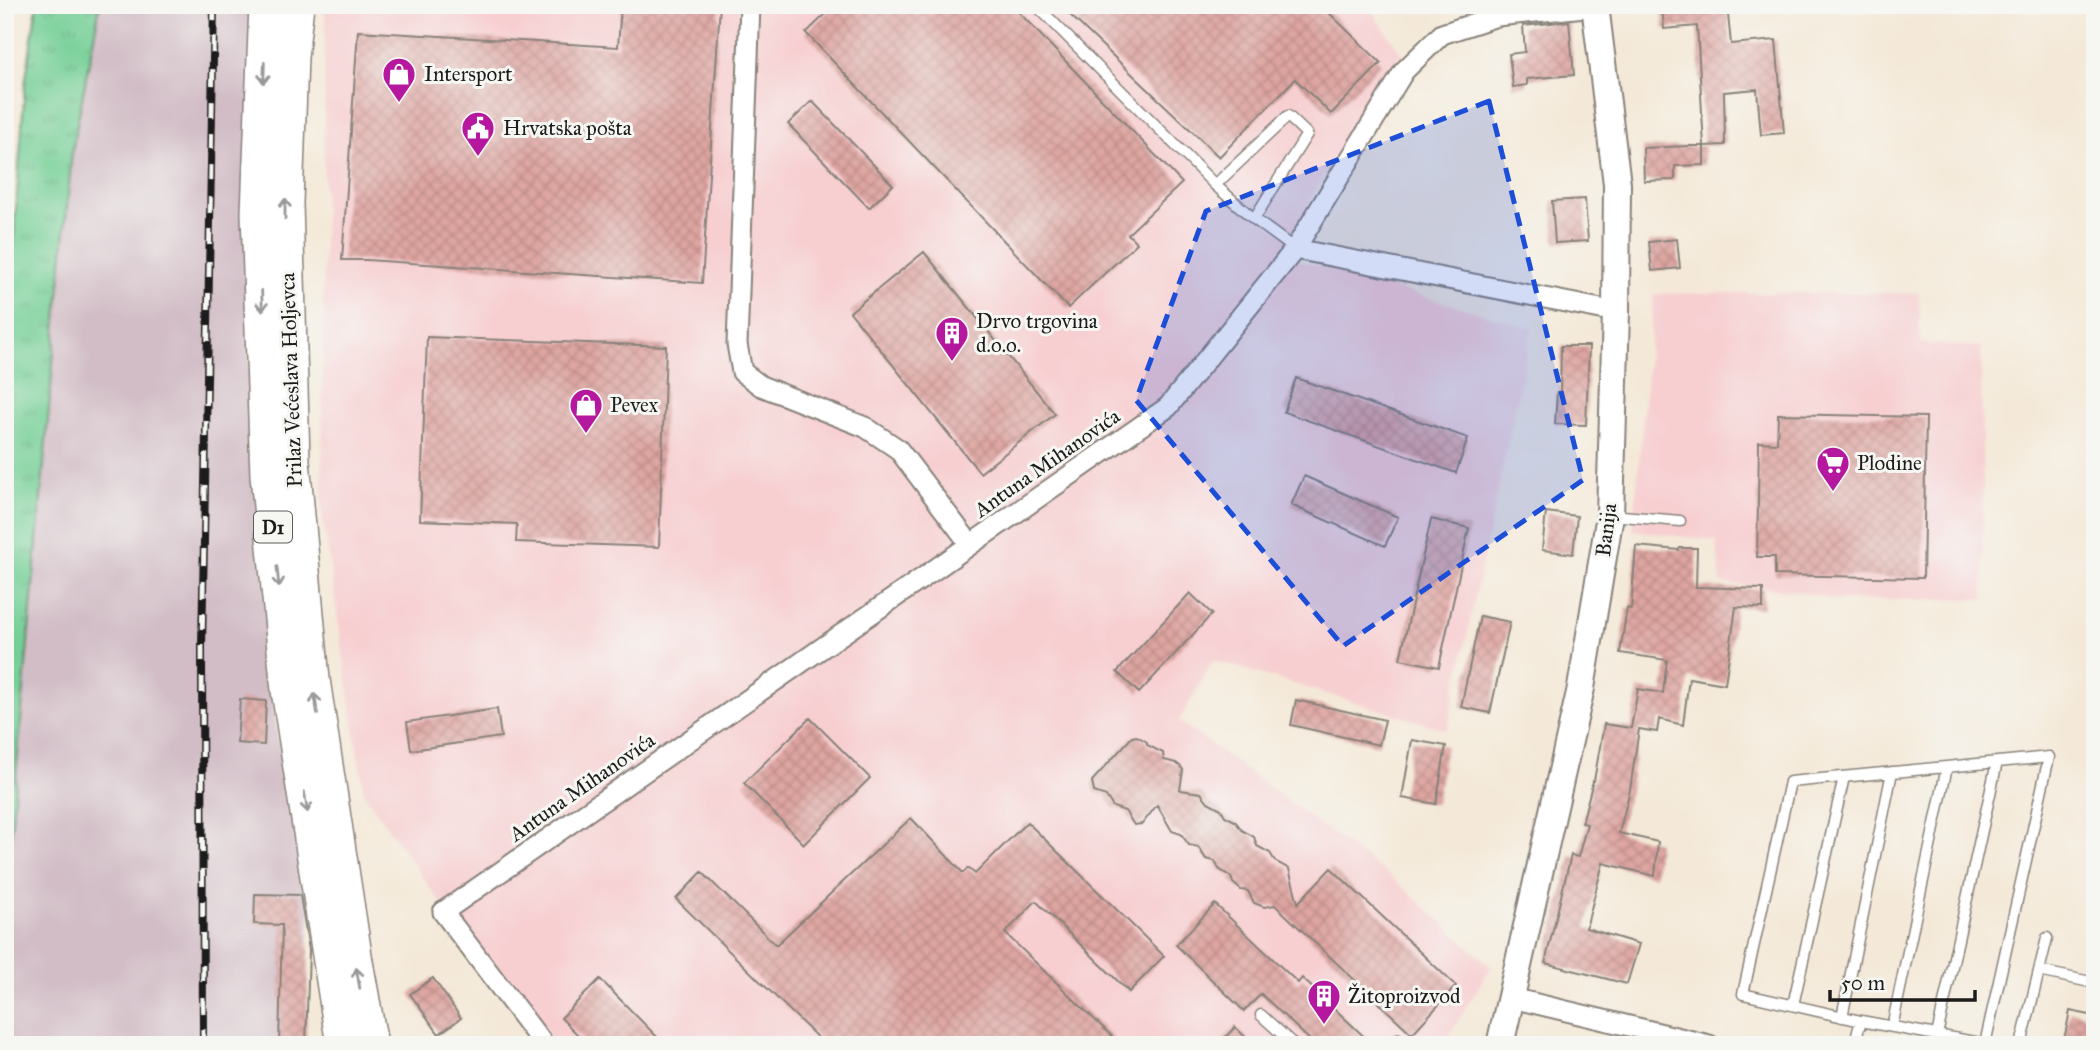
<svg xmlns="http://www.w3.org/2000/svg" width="2100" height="1050" font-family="'IM FELL Great Primer',serif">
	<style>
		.built { fill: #f7cfd1 }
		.railway { fill: #d2bdc6 }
		.grass { fill: url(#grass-tufts); stroke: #487659; stroke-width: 2 }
		.building { fill: url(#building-cross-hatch) }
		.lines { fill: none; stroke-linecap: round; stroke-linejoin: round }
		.lane-casing { stroke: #88827a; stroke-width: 13 }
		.street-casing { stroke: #88827a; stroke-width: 23 }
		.secondary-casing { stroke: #88827a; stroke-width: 30 }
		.highway-casing { stroke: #88827a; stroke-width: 38 }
		.lane { stroke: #fff; stroke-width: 10 }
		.street { stroke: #fff; stroke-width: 19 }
		.secondary { stroke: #fff; stroke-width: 26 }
		.highway { stroke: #fff; stroke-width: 35 }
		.rail-casing { stroke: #1c1c1c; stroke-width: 8 }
		.rail { stroke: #f6f6f2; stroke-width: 5; stroke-dasharray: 16; stroke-linecap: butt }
		.oneway { stroke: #999 }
		.marked { fill: #1d4ed8; fill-opacity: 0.2; stroke: #1d4ed8; stroke-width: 5; stroke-dasharray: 14 9; stroke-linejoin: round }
		.labels { text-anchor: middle; stroke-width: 6; stroke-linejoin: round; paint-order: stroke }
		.shield { fill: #f6f6f2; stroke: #5d5d5c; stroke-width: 2 }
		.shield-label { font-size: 19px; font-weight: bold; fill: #1c1c1c }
		.poi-label { font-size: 21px; fill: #1c1c1c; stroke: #f6f6f2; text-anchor: start }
		.street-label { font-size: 21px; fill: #1c1c1c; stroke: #f6f6f2 }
	</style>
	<defs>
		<pattern id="grass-tufts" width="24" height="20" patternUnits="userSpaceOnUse" patternTransform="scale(1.75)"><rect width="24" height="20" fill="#75cf96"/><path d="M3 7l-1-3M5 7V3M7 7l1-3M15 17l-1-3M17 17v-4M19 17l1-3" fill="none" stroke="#65b181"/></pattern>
		<pattern id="building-cross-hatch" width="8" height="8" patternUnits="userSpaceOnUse" patternTransform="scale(1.75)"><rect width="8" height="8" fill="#dea5a1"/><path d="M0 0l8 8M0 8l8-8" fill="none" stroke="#be8d8a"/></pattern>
	</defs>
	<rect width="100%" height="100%" fill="#f6f6f2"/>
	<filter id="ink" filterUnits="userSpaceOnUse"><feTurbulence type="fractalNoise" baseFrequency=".0143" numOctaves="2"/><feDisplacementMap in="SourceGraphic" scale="14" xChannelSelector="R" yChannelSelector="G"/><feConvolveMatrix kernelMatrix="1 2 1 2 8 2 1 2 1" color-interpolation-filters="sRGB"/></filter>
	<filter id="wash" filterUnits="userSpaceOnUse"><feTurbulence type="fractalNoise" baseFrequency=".00686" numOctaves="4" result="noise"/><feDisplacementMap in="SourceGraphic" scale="28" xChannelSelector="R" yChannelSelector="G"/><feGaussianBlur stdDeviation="1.57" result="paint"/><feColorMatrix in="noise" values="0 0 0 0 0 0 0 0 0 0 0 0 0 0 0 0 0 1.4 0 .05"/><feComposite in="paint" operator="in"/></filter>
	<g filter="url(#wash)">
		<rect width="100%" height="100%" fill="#f4e9d8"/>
		<!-- built -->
		<path class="built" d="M325,5H1367L1402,54L1342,144L1280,255L1532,328L1447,730L1213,660L1179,721L1395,880L1491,967L1443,1045H550L441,903L364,794L322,513Z
			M1696,293H1919L1920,343L1981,347L1984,599L1834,600L1803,592L1721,583L1716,541L1633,530L1654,294Z"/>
		<!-- railway -->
		<path class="railway" d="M100,5H253L250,365L275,723L310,896L306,1045H5V897L72,151Z"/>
		<!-- grass -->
		<path class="grass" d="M37,5H100L72,151L9,855H5V360L25,84Z"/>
		<g id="blocks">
			<!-- building -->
			<path class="building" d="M621,5H720L702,283L367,260H342L358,31L618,47Z
				M835,5H1012L1182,183L1128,234L1137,243L1068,308L806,33Z
				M1076,5H1321L1381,63L1331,114L1295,79L1219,157L1068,13Z
				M1674,5H1727L1731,44L1776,40L1784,133L1761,135L1757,89L1724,92L1725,145L1704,146L1697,26L1664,29L1662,6Z
				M1569,21L1574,75L1527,79V85L1513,87L1509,54L1525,52L1523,26Z
				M812,101L893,185L869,208L788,124Z
				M1689,146H1704V165L1675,166V180L1644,181L1643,148Z
				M1585,199L1588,241L1555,243L1552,201Z
				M1677,239L1680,268L1652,271L1649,242Z
				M924,252L1055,414L980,473L850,312Z
				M427,337L666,346L659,547L516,542L517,524L420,520Z
				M1561,346H1589L1586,425L1555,424L1557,392H1560Z
				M1296,378L1468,438L1456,473L1284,412Z
				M1778,414L1926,417L1923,578L1775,575V557H1757L1759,442L1777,443Z
				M1304,476L1398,517L1385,546L1291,505Z
				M1546,512L1577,516L1573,554L1542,550Z
				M1431,519L1469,528L1439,667L1400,659Z
				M1636,546L1679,550L1680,548H1697L1696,587L1763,589V608L1736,607L1725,684L1689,678L1683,725L1659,719L1657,732L1639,729L1630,790L1619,833L1658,842L1655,876L1603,863L1586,928L1639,944L1627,984L1545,963L1571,855L1578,857L1587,824L1582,823L1593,781H1594L1604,724L1631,728L1638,689L1663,693L1667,660L1620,653L1627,608L1631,609Z
				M1190,593L1212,614L1139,693L1117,672Z
				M1480,616L1510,622L1490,713L1461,707Z
				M240,699L266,701L264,745L237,743Z
				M1296,700L1385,720L1379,745L1291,725Z
				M497,709L501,737L411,750L407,722Z
				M810,718L870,778L804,844L744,783Z
				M1137,736L1147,742V745L1163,753L1164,760L1176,763L1181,767L1183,770L1180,790L1201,793L1208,802L1221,809L1225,816L1235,821L1242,830L1254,837L1257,846L1270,853L1275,861L1289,869L1298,903L1331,868L1456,986L1412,1034L1275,905L1264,907L1254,903L1248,891L1241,890L1233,883L1231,877L1219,869L1215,861L1206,859L1198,847L1189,845L1181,834L1172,831L1157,805L1142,824L1134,825L1125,811L1113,807L1106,796L1094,792L1092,781L1132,737Z
				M1412,740L1446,746L1436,804L1402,798Z
				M911,818L963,873L968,868L975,874L1027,822L1164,956L1129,992L1036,901L1005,933L1121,1045H825L676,899L702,872L776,945Z
				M255,894L300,895L309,950L306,1045H279L282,925L254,924Z
				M1215,904L1298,983L1302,978L1373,1045H1315L1261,994L1244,1011L1176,945Z
				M433,978L461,1018L439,1034L410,994Z
				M600,979L665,1045H588L561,1018Z
				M2070,1011L2095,1016V1045H2063Z
				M1235,1027L1254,1045H1218Z"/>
		</g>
	</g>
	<g filter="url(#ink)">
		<use href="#blocks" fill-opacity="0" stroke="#88827a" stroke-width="2"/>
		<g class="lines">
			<defs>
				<path id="lane" d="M1036,5L1215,185
					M1044,13L1052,5
					M1254,219L1307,134L1288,116L1215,185L1254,219L1295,249
					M1611,515L1680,521
					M2049,757L1985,1044L1861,1021L1743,994L1790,782Z
					M2039,971L2095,983
					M1793,1005L1844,777
					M1261,1015L1294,1045
					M1842,1017L1892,772
					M1892,1027L1947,767
					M1937,1035L1997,762
					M1391,1045L1398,1039L1407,1045
					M1854,1045L1861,1021
					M2021,1045L2047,938"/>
				<path id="street" d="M750,5L737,344L742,372L761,386L865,427L898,449L970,544
					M1295,249L1616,312
					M1512,998L1709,1045
					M544,1045L443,912L1168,407L1295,249L1404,71L1442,34L1497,16L1595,6"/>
				<path id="secondary" d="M1500,1045L1581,688L1610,515L1616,312L1617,184L1595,5"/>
				<path id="highway" d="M267,5L259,213L268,475L289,690L344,1045
					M296,5L290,57L285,203L292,461L312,680L355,962L370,1045"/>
			</defs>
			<!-- lane casing -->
			<use href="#lane" class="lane-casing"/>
			<!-- street casing -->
			<use href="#street" class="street-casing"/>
			<!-- secondary casing -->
			<use href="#secondary" class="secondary-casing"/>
			<!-- highway casing -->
			<use href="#highway" class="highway-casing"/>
			<!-- lane -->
			<use href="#lane" class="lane"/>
			<!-- street -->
			<use href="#street" class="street"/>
			<!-- secondary -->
			<use href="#secondary" class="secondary"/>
			<!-- highway -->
			<use href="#highway" class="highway"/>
			<defs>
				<path id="rail" d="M203,1045L202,647L214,5"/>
			</defs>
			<!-- rail casing -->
			<use href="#rail" class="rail-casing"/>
			<!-- rail -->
			<use href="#rail" class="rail"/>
		</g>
		<!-- one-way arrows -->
		<defs><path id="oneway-shaft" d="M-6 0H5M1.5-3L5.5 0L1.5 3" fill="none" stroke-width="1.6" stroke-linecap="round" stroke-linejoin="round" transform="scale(1.75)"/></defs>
		<g class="oneway">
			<use href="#oneway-shaft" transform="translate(264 73) rotate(92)"/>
			<use href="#oneway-shaft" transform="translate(285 209) rotate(-90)"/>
			<use href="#oneway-shaft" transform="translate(262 301) rotate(88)"/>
			<use href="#oneway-shaft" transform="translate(278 577) rotate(84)"/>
			<use href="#oneway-shaft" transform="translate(316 704) rotate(-99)"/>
			<use href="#oneway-shaft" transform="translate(306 802) rotate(81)"/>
			<use href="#oneway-shaft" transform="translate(358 978) rotate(-100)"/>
		</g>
	</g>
	<!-- marked area -->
	<path class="marked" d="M1489,101L1583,480L1343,646L1136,400L1206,211Z"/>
	<!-- icons -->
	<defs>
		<symbol id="shop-pin" viewBox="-11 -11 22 30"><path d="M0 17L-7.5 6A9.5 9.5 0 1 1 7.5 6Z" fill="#b5179e" stroke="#f6f6f2"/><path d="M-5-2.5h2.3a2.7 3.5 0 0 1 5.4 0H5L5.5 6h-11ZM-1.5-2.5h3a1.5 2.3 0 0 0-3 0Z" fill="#fff"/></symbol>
		<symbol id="civic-pin" viewBox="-11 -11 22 30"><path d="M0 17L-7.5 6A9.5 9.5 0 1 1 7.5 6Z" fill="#b5179e" stroke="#f6f6f2"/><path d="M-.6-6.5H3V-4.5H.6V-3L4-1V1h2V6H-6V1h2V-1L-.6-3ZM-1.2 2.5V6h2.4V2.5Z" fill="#fff"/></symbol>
		<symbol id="building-pin" viewBox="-11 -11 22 30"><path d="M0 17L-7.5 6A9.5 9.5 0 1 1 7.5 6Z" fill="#b5179e" stroke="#f6f6f2"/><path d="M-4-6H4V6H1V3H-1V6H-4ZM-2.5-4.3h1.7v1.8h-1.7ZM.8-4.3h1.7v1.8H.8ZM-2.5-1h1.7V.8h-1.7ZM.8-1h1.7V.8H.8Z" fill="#fff"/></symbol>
		<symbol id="supermarket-pin" viewBox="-11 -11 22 30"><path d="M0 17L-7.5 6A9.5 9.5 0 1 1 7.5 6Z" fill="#b5179e" stroke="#f6f6f2"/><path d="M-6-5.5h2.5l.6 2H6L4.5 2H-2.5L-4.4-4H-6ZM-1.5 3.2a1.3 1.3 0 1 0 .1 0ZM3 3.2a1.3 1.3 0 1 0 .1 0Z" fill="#fff"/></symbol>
	</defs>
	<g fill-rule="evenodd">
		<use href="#shop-pin" x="380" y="55" width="38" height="52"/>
		<use href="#civic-pin" x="459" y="109" width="38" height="52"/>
		<use href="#building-pin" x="933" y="314" width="38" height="52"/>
		<use href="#shop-pin" x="567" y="386" width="38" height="52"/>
		<use href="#supermarket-pin" x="1814" y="444" width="38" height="52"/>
		<use href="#building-pin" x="1305" y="977" width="38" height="52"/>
	</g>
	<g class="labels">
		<!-- shield labels -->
		<rect class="shield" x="254" y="511.5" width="38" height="31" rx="5"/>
		<g class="shield-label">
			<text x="273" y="534">D1</text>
		</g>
		<!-- poi labels -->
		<g class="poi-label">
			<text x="424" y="81">Intersport</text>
			<text x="503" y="135">Hrvatska pošta</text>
			<text x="976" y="328">Drvo trgovina<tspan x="976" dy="24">d.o.o.</tspan></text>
			<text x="610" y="412">Pevex</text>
			<text x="1857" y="470">Plodine</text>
			<text x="1348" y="1003">Žitoproizvod</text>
		</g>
		<!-- street labels -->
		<g class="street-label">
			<text transform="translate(291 380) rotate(-92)" y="7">Prilaz Većeslava Holjevca</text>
			<text transform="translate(1047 463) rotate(-35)" y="7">Antuna Mihanovića</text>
			<text transform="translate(1606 530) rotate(-83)" y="7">Banija</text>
			<text transform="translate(582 787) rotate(-35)" y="7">Antuna Mihanovića</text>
		</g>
	</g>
	<!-- margin -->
	<rect width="2100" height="1050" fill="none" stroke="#f6f6f2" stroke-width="28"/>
	<!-- scale -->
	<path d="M1830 990v10h145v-10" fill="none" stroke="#1c1c1c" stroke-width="3.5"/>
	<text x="1841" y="990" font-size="21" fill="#1c1c1c" stroke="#f6f6f2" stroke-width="5" paint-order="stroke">50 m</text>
</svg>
